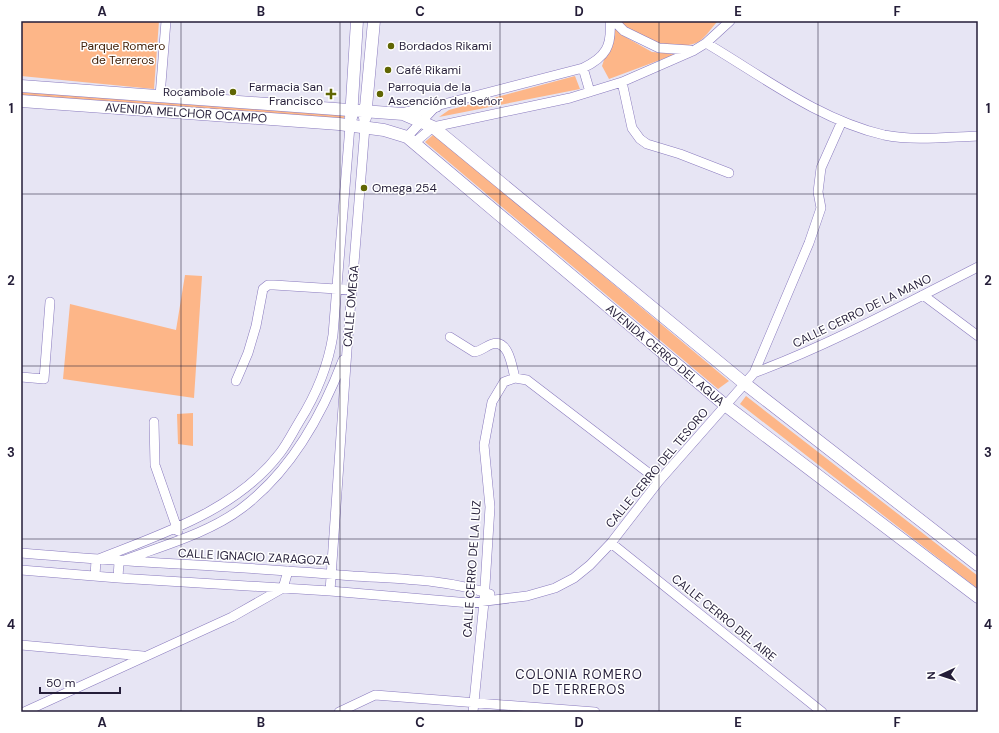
<svg xmlns="http://www.w3.org/2000/svg" width="999" height="733" font-family="'DM Sans',sans-serif">
	<style>
		.green { fill: #fdb688 }
		.lines { fill: none; stroke-linecap: round; stroke-linejoin: round }
		.street-casing { stroke: #897abe; stroke-width: 10 }
		.secondary-casing { stroke: #897abe; stroke-width: 13 }
		.street { stroke: #fff; stroke-width: 9 }
		.secondary { stroke: #fff; stroke-width: 12 }
		.grid { fill: none; stroke: #241d38; stroke-width: 1; stroke-opacity: 0.55 }
		.poi-dot { fill: #606603; stroke: #fff; stroke-width: 1.5 }
		.labels { text-anchor: middle; stroke-width: 3; stroke-linejoin: round; paint-order: stroke }
		.park-label { font-size: 12px; fill: #412008; stroke: #fff }
		.poi-label { font-size: 12px; fill: #241d38; stroke: #fff; text-anchor: start }
		.street-label { font-size: 12px; fill: #241d38; stroke: #fff }
		.neighbourhood-label { font-size: 13px; letter-spacing: 1px; fill: #241d38; stroke: #fff }
		.neatline { fill: none; stroke: #241d38; stroke-width: 1.5 }
		.grid-label { font-size: 13px; text-anchor: middle; font-weight: bold; fill: #241d38 }
	</style>
	<rect width="100%" height="100%" fill="#e7e5f4"/>
	<!-- green -->
	<path class="green" d="M21,21H159L154,89L21,76Z
		M619,21H718C712,27 704,40 696,43C669,53 638,40 619,21Z
		M615,27L620,34L652,52L676,54L609,79L602,66Z
		M575,76L580,89L439,117L449,110Z
		M21,91L345,115L343,121L21,97Z
		M434,134L729,381L718,389L425,142Z
		M185,275L202,276L194,398L63,379L70,304L176,330Z
		M746,396L978,576V589L740,404Z
		M193,413V446L178,444L177,414Z"/>
	<g class="lines">
		<defs>
			<path id="street" d="M614,21L624,31L659,48L690,50
				M706,43C762,76 819,120 884,135C914,141 947,137 978,136
				M583,68L590,92
				M622,82L632,128L640,139L647,144L680,154L729,173
				M160,96L166,21
				M407,137L436,106L583,68C606,57 612,46 610,21
				M414,143L433,127L570,98L622,82L693,51L706,43L730,21
				M923,295L978,336
				M450,337L474,352C481,351 486,346 492,344C509,339 512,367 515,378
				M754,373C832,344 905,304 978,267
				M21,377L44,379L50,302
				M236,381L248,353L256,326L263,289L268,285H274L352,290
				M154,422L155,465L178,531
				M611,543L822,712
				M21,553C131,563 242,566 353,576C398,579 446,579 490,594
				M21,570L118,578L330,591L470,603L527,596L555,588L574,578L590,565L611,543L659,481L754,373L809,243L821,208L818,192L821,168L842,121
				M95,576L96,560C161,534 236,511 280,453C287,444 293,432 299,422C316,395 328,367 333,335L350,126
				M118,578L119,562C158,547 208,534 242,508C290,472 322,415 343,360
				M330,591L347,350L365,127
				M21,645L143,656
				M24,712L232,617L283,588L288,571
				M339,712L375,695L595,712
				M473,712L484,602L490,507L484,445L492,402L504,382L515,378L527,380L659,481"/>
			<path id="secondary" d="M21,86L403,114L433,127L744,383L978,565
				M21,101L339,124L384,130L407,137L725,405L978,597
				M403,114L436,106
				M351,118L357,21
				M365,118L374,21"/>
		</defs>
		<!-- street casing -->
		<use href="#street" class="street-casing"/>
		<!-- secondary casing -->
		<use href="#secondary" class="secondary-casing"/>
		<!-- street -->
		<use href="#street" class="street"/>
		<!-- secondary -->
		<use href="#secondary" class="secondary"/>
	</g>
	<!-- grid -->
	<path class="grid" d="M181,21V712M340,21V712M500,21V712M659,21V712M818,21V712M21,194H978M21,366H978M21,539H978"/>
	<!-- markers -->
	<g class="poi-dot">
		<circle cx="391" cy="46" r="4"/>
		<circle cx="388" cy="70" r="4"/>
		<circle cx="233" cy="92" r="4"/>
		<path d="M329 88h4v4h4v4h-4v4h-4v-4h-4v-4h4z"/>
		<circle cx="380" cy="94" r="4"/>
		<circle cx="364" cy="188" r="4"/>
	</g>
	<g class="labels">
		<!-- park labels -->
		<g class="park-label">
			<text x="123" y="50">Parque Romero<tspan x="123" dy="14">de Terreros</tspan></text>
		</g>
		<!-- poi labels -->
		<g class="poi-label">
			<text x="399" y="50">Bordados Rikami</text>
			<text x="396" y="74">Café Rikami</text>
			<text x="323" y="91" text-anchor="end">Farmacia San<tspan x="323" dy="14">Francisco</tspan></text>
			<text x="388" y="91">Parroquia de la<tspan x="388" dy="14">Ascención del Señor</tspan></text>
			<text x="225" y="96" text-anchor="end">Rocambole</text>
			<text x="372" y="192">Omega 254</text>
		</g>
		<!-- street labels -->
		<g class="street-label">
			<text transform="translate(186 113) rotate(4)" y="4">AVENIDA MELCHOR OCAMPO</text>
			<text transform="translate(351 306) rotate(-85)" y="4">CALLE OMEGA</text>
			<text transform="translate(862 311) rotate(-26)" y="4">CALLE CERRO DE LA MANO</text>
			<text transform="translate(665 355) rotate(40)" y="4">AVENIDA CERRO DEL AGUA</text>
			<text transform="translate(657 468) rotate(-50)" y="4">CALLE CERRO DEL TESORO</text>
			<text transform="translate(254 557) rotate(3)" y="4">CALLE IGNACIO ZARAGOZA</text>
			<text transform="translate(472 569) rotate(-86)" y="4">CALLE CERRO DE LA LUZ</text>
			<text transform="translate(724 618) rotate(39)" y="4">CALLE CERRO DEL AIRE</text>
		</g>
		<!-- neighbourhood labels -->
		<g class="neighbourhood-label">
			<text x="579" y="679">COLONIA ROMERO<tspan x="579" dy="15">DE TERREROS</tspan></text>
		</g>
	</g>
	<!-- border -->
	<rect width="999" height="733" fill="none" stroke="#ffffff" stroke-width="44"/>
	<!-- north arrow -->
	<g transform="translate(941 675) rotate(267)" stroke="#ffffff" stroke-width="3" paint-order="stroke">
	<path d="M0-3L7 15L0 10L-7 15Z" fill="#241d38"/>
	<text y="-6" font-size="11" font-weight="bold" text-anchor="middle" fill="#241d38">N</text>
	</g>
	<!-- scale -->
	<path d="M40 687v6h80v-6" fill="none" stroke="#241d38" stroke-width="2"/>
	<text x="46" y="687" font-size="12" fill="#241d38" stroke="#ffffff" stroke-width="3" paint-order="stroke">50 m</text>
	<rect x="22" y="22" width="955" height="689" class="neatline"/>
	<g class="grid-label">
		<text x="102" y="16">A</text>
		<text x="261" y="16">B</text>
		<text x="420" y="16">C</text>
		<text x="579" y="16">D</text>
		<text x="738" y="16">E</text>
		<text x="897" y="16">F</text>
		<text x="11" y="113">1</text>
		<text x="988" y="113">1</text>
		<text x="11" y="285">2</text>
		<text x="988" y="285">2</text>
		<text x="11" y="457">3</text>
		<text x="988" y="457">3</text>
		<text x="11" y="629">4</text>
		<text x="988" y="629">4</text>
		<text x="102" y="727">A</text>
		<text x="261" y="727">B</text>
		<text x="420" y="727">C</text>
		<text x="579" y="727">D</text>
		<text x="738" y="727">E</text>
		<text x="897" y="727">F</text>
	</g>
</svg>
